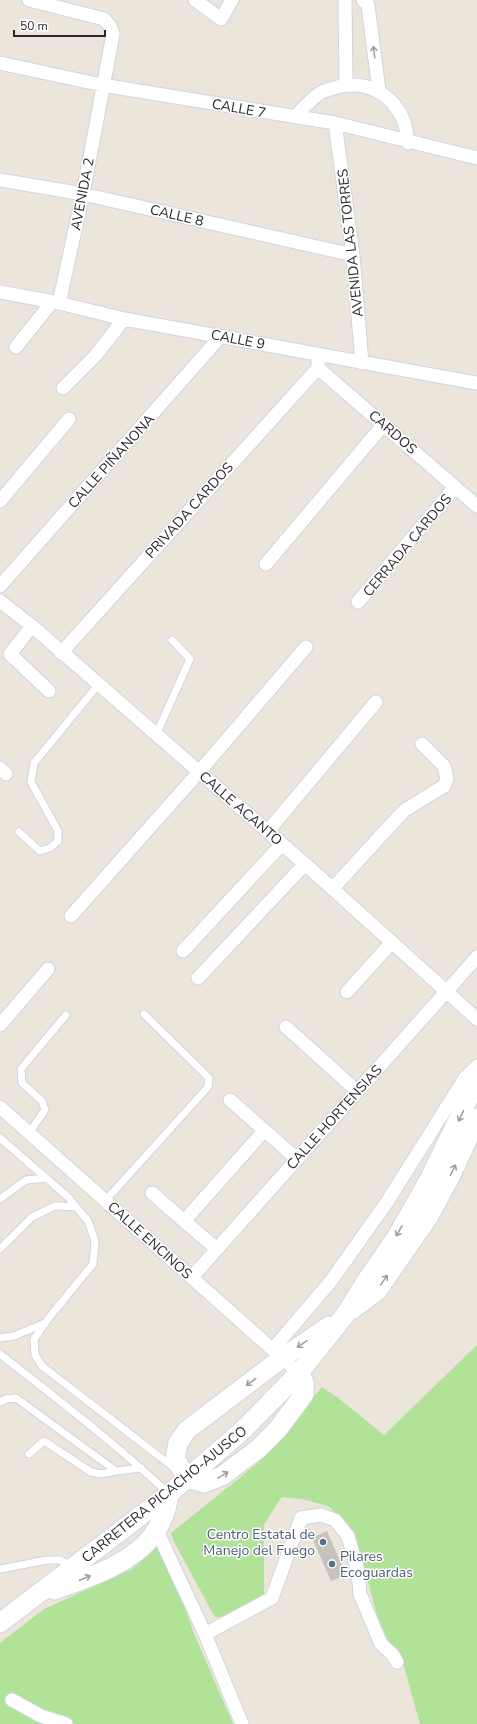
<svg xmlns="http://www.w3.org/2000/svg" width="477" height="1724" font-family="'Nunito Sans',sans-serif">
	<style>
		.green { fill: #b0e397 }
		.building { fill: #c7c2bb }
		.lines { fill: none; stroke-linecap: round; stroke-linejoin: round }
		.lane-casing { stroke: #d0d4e3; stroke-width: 9 }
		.street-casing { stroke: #d0d4e3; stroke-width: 15 }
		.secondary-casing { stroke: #d0d4e3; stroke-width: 21 }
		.lane { stroke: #fff; stroke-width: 7 }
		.street { stroke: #fff; stroke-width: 13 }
		.secondary { stroke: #fff; stroke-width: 19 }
		.oneway { stroke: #9f9f9f }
		.service-dot { fill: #5c6f8a; stroke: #fff; stroke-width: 1.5 }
		.labels { text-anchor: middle; stroke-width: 3; stroke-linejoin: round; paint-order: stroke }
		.street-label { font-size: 14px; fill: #2a2a2a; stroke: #fff }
		.service-label { font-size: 14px; fill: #4e5e75; stroke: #fff; text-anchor: end }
	</style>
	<rect width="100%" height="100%" fill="#ece5db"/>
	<!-- green -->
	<path class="green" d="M477,1345V1724H420L401,1656L387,1639L377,1615L358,1546L346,1522L328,1506L302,1499L282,1497L264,1524V1595L221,1617H215L212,1612L173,1540L171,1533L258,1463L322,1387L337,1397L384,1435Z
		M157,1546L170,1565L193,1631L233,1724H0V1643L44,1609L132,1569Z"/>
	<!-- building -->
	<path class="building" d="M327,1531L346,1575L331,1581L312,1538Z"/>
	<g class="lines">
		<defs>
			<path id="lane" d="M156,735L190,659L172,640
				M19,832L40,851L50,848L58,841V831L31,782L34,763L98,685
				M29,1133L45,1110L42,1101L22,1083L21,1069L66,1015
				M0,1138L68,1197L88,1221L95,1241L93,1264L51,1315L34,1339L35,1355L42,1366L173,1467
				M0,1199L26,1180L47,1178
				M105,1201L208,1087L209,1078L144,1014
				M0,1249L32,1217L55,1206L76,1207
				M0,1338L14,1336L45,1323
				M0,1354C57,1399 115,1443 168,1493
				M0,1402L6,1399L16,1398L116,1471L141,1468
				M29,1454L44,1441L91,1472L101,1474L116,1471
				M0,1569L47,1560H60L72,1566"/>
			<path id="street" d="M29,0L104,19L110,26L113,34L83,194L59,303
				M195,0L221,19L232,0
				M345,0L346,85
				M363,0L368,5L379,91
				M0,63L102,85L335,123L477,158
				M295,117C303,108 312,98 322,92C326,90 332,89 337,87C364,80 391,92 403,119C406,126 407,135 408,143
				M335,123L353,255L362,363
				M0,180L83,194L353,255
				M0,292L59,303L124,319L477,383
				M16,347L52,302
				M318,360V368L477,506
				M63,388L96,355L124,319
				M0,501L69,419
				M266,564L384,424
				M0,586L221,336
				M0,601L32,626L305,864L477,1019
				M358,602L455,487
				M32,626L10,654L49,691
				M61,653L318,368
				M0,768L6,774
				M268,831L376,702
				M333,888L398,817L405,810L444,786L447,779L444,766L422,744
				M71,916L199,772L306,647
				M183,951L282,844
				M198,978L305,864
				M347,992L392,942
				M0,1025L48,969
				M286,1027L357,1091
				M230,1100L297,1159
				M0,1107L299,1373
				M152,1193L184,1221
				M217,1249L184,1221L264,1131
				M192,1277L477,957
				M273,1349L331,1281L387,1202L465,1078L477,1066
				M157,1531L205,1634L242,1724
				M205,1634L272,1598L301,1518L321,1515L335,1520L348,1536L358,1571L360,1594L381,1644L393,1655L397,1662
				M12,1700L41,1716L66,1724"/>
			<path id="secondary" d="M353,1309L377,1291L429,1216L452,1173L477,1118
				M299,1373L304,1382V1394L278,1429L258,1449L222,1476L204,1483L187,1478L175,1459L178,1443L187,1430L282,1358L329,1326
				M54,1590C104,1572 162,1555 169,1494
				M0,1623L169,1494L243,1430L299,1373L345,1315L365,1283L396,1238L430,1178L477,1081"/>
		</defs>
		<!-- lane casing -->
		<use href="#lane" class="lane-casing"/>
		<!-- street casing -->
		<use href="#street" class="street-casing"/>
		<!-- secondary casing -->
		<use href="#secondary" class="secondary-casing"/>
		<!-- lane -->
		<use href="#lane" class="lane"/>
		<!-- street -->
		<use href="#street" class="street"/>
		<!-- secondary -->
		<use href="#secondary" class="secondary"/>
	</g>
	<!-- one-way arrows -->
	<defs><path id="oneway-shaft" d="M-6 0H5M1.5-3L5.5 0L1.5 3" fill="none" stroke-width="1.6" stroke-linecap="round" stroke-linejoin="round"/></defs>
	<g class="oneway">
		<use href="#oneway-shaft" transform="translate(374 52) rotate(-97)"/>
		<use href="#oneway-shaft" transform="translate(461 1116) rotate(115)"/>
		<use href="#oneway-shaft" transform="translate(453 1170) rotate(-64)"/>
		<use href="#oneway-shaft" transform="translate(399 1231) rotate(120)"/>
		<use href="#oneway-shaft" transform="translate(384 1280) rotate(-55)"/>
		<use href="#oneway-shaft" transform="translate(302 1344) rotate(146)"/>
		<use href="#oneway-shaft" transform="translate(251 1382) rotate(143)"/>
		<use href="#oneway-shaft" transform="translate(223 1475) rotate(-31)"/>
		<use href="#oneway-shaft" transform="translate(85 1578) rotate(-23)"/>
	</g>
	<!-- markers -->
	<g class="service-dot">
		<circle cx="323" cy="1542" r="4"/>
		<circle cx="332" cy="1564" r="4"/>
	</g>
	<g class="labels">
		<!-- street labels -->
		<g class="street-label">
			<text transform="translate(239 108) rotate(10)" y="5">CALLE 7</text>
			<text transform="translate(82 194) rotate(-79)" y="5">AVENIDA 2</text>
			<text transform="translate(177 215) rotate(13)" y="5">CALLE 8</text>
			<text transform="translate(350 243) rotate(-96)" y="5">AVENIDA LAS TORRES</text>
			<text transform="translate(238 339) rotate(11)" y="5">CALLE 9</text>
			<text transform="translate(393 432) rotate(41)" y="5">CARDOS</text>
			<text transform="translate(111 461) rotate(-48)" y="5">CALLE PIÑANONA</text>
			<text transform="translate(189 510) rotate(-48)" y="5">PRIVADA CARDOS</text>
			<text transform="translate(407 545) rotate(-50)" y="5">CERRADA CARDOS</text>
			<text transform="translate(241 808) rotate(41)" y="5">CALLE ACANTO</text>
			<text transform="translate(334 1117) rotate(-48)" y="5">CALLE HORTENSIAS</text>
			<text transform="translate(150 1240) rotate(42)" y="5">CALLE ENCINOS</text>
			<text transform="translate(164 1494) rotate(-39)" y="5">CARRETERA PICACHO-AJUSCO</text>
		</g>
		<!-- service labels -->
		<g class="service-label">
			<text x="315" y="1539">Centro Estatal de<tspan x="315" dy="16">Manejo del Fuego</tspan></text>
			<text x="340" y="1561" text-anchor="start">Pilares<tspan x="340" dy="16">Ecoguardas</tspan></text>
		</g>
	</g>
	<!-- scale -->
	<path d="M14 30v6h91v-6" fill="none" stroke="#2a2a2a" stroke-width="2"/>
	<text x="20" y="30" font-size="12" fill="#2a2a2a" stroke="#ffffff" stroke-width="3" paint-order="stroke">50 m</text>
</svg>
